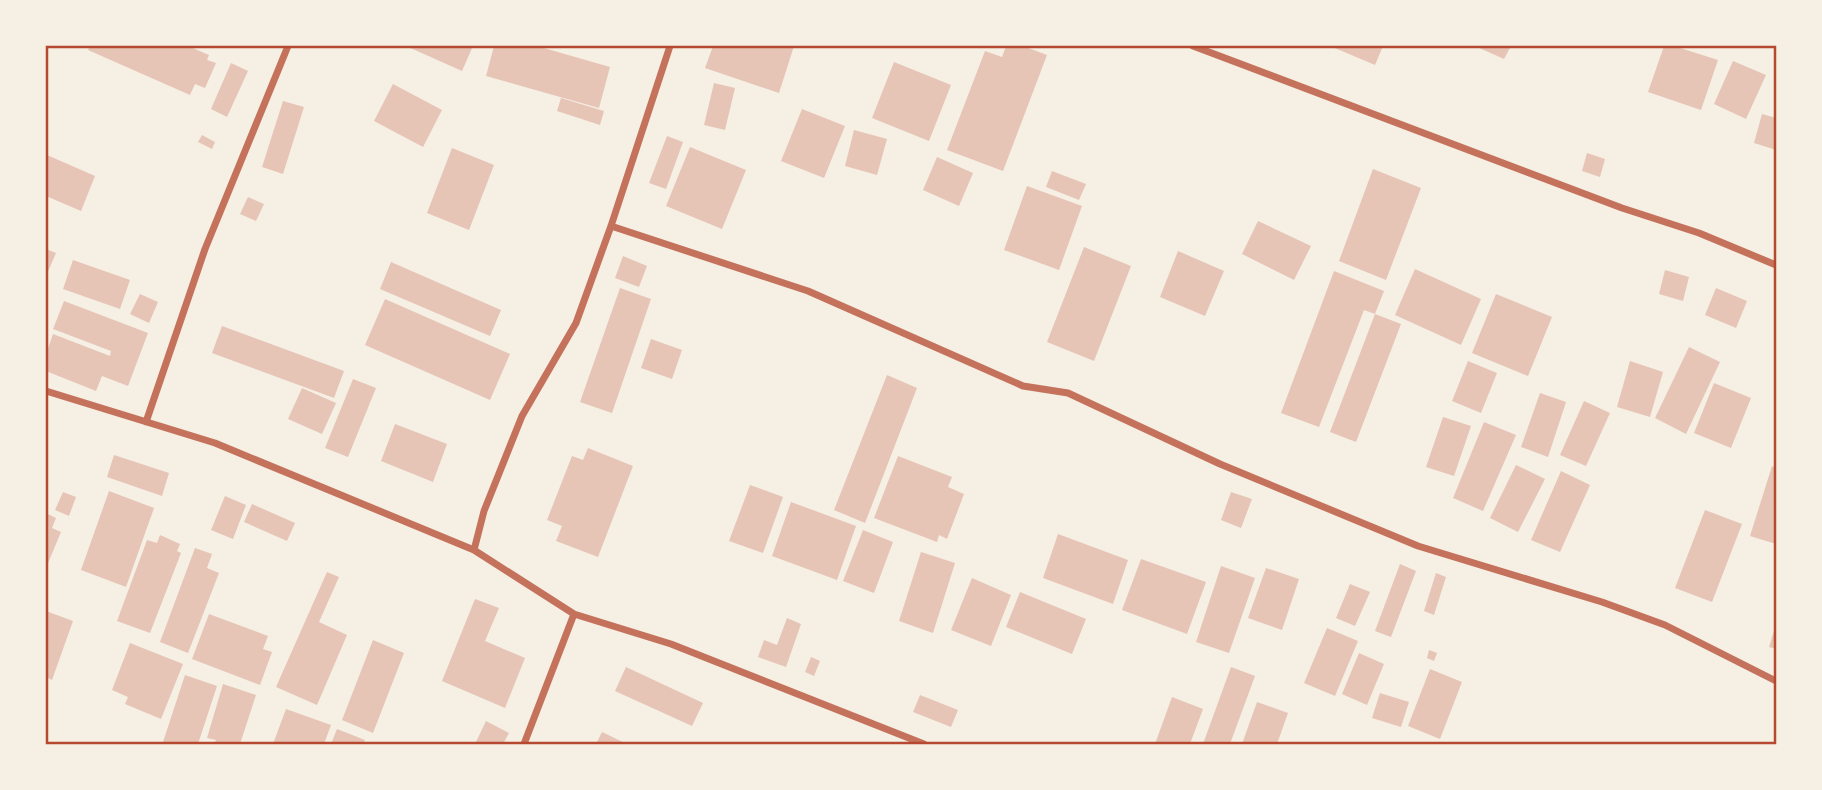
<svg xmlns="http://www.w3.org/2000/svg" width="1822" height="790" font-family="Commissioner,sans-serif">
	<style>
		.building { fill: #e6c5b7 }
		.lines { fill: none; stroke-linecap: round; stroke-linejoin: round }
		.minor { stroke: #c5725c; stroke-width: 7 }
		.neatline { fill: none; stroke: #b5482f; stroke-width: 2.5 }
	</style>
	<rect width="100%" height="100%" fill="#f6efe4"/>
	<!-- building -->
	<path class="building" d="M90,46H188L209,55L207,60L216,63L205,88L195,84L190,95L88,50Z
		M406,46H473L462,71Z
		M494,46H537L610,67L599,108L486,76Z
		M713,46H794L779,93L705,68Z
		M1006,46H1023L1047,55L1003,171L947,150L985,51L1002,57Z
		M1330,46H1383L1375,65Z
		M1478,46H1511L1504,59L1477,47Z
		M1664,46H1674L1718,60L1701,110L1648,92Z
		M1733,61L1766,75L1746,119L1714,104Z
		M894,62L951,85L929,141L872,118Z
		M231,63L248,71L227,117L211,109Z
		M714,83L735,88L725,130L704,125Z
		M393,84L442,110L423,147L374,121Z
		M561,98L604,111L600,125L557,111Z
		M283,101L304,107L283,174L262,167Z
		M802,109L845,126L824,178L781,161Z
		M1762,114L1776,118V150L1754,143Z
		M854,130L887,139L877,175L845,166Z
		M202,135L215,142L212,149L198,142Z
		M667,136L683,142L666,189L649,183Z
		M690,147L746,170L722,229L666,206Z
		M452,148L494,165L469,230L427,213Z
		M1587,153L1605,159L1600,177L1582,171Z
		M47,155L95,176L81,211L46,196Z
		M937,157L973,173L959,206L923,190Z
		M1373,169L1421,188L1386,280L1339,261Z
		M1052,171L1086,184L1079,200L1046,187Z
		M1027,186L1082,206L1059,270L1004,250Z
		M248,197L264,204L256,221L240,214Z
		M1258,221L1311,246L1294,280L1242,254Z
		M1084,247L1131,266L1094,361L1047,342Z
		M46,249L56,253L46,276Z
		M1178,251L1224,271L1205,316L1160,297Z
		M623,256L647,266L639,287L615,278Z
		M73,260L130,280L120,309L63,289Z
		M391,262L501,310L490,336L380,289Z
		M1415,269L1481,299L1461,345L1395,315Z
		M1665,270L1689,277L1683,301L1659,294Z
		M1334,271L1384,291L1375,314L1401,324L1356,442L1330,432L1375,314L1364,310L1319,427L1281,413Z
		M620,288L651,299L612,413L580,402Z
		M1716,288L1747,301L1736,328L1705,315Z
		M140,294L158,302L149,323L130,314Z
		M1496,294L1552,317L1528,376L1472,353Z
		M385,299L510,354L490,400L365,345Z
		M64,301L148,333L128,386L102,376L96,391L46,371V354L53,334L110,356L111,351L53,329Z
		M222,326L344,371L334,398L212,353Z
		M651,339L682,350L672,379L641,368Z
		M1689,347L1720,362L1686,434L1655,418Z
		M1468,361L1497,373L1481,413L1452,401Z
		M1630,361L1663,372L1650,417L1617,407Z
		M887,375L917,388L865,523L834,510Z
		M353,379L376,388L348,457L325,448Z
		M1714,383L1751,398L1731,448L1694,433Z
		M302,388L336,403L322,434L288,419Z
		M1540,393L1566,402L1548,457L1521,447Z
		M1584,401L1610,413L1586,466L1560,455Z
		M1443,417L1471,426L1454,476L1426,467Z
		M1484,422L1516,435L1483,511L1453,498Z
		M395,424L447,444L433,482L381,461Z
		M588,448L633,466L598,557L556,541L562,526L547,520L572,456L583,460Z
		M114,455L169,473L162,496L107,477Z
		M898,456L952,477L948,487L964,494L947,539L939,535L937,542L874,518Z
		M1516,465L1545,479L1518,532L1490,518Z
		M1772,466L1776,468V544L1750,536Z
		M1561,471L1590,485L1560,552L1531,540Z
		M750,485L783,497L763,553L729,541Z
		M109,491L154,508L126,587L81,570Z
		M63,492L76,497L69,516L55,510Z
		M1231,492L1252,499L1241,528L1221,520Z
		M225,496L246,505L233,539L211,530Z
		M791,502L856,526L837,580L772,556Z
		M252,504L295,523L287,541L244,522Z
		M1705,510L1742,524L1712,602L1675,588Z
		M46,513L56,518L52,528L61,532L46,568Z
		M863,530L893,542L874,593L843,581Z
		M1058,534L1128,560L1113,604L1043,578Z
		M160,535L180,544L177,551L181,553L150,633L117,621L147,540L157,543Z
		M195,548L212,554L207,568L219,573L188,653L160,642Z
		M921,552L955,563L933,633L899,621Z
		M1141,559L1206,582L1187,634L1122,610Z
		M1400,564L1416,571L1391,637L1375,631Z
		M1221,566L1255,578L1229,653L1196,642Z
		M1266,568L1299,579L1282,630L1248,618Z
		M327,572L339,577L319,622L347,635L317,705L276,687Z
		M1436,573L1446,577L1434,615L1424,611Z
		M972,578L1011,595L991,646L951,630Z
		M1350,584L1370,592L1355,626L1336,618Z
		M1020,592L1086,619L1072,654L1006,627Z
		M475,599L499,608L485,641L525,658L505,708L442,681Z
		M46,611L73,621L52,680L46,677Z
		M209,614L268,636L263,649L272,652L260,685L192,659Z
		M787,618L801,624L786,667L758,657L764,640L777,645Z
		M1776,624V649L1769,647Z
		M1327,628L1358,641L1335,696L1304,683Z
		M373,640L404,653L373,733L342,720Z
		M130,643L183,664L161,719L125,704L128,697L112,690Z
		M1429,650L1437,653L1434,661L1427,658Z
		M1359,653L1384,664L1367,705L1342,694Z
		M811,657L820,661L814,676L805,672Z
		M626,667L703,703L692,726L615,691Z
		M1231,667L1255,676L1230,744H1203Z
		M1430,669L1462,682L1440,739L1408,726Z
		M185,675L217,686L198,744H170L163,742Z
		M223,684L256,695L240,744H214L216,740L207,738Z
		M1380,693L1409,702L1401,727L1372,718Z
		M920,695L958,710L951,727L913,712Z
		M1172,697L1203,709L1190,744H1155Z
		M1257,702L1288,713L1277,744H1242Z
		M286,709L331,725L324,744H273Z
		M486,721L509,733L503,744H475Z
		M337,729L365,740L363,744H331Z
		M602,732L627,744H596Z"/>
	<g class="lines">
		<!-- minor -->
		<path class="minor" d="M1193,46L1622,208L1699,233L1776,265
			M611,226L808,291L1023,386L1068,393L1220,464L1418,546L1602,602L1665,625L1776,681
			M46,391L215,443L474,550L574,614L671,644L924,744
			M146,422L205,249L288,46
			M474,550L484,511L522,416L576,323L611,226L670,46
			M524,744L574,614"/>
	</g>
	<!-- border -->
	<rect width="1822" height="790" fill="none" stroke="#f6efe4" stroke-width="94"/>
	<rect x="47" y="47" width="1728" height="696" class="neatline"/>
</svg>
